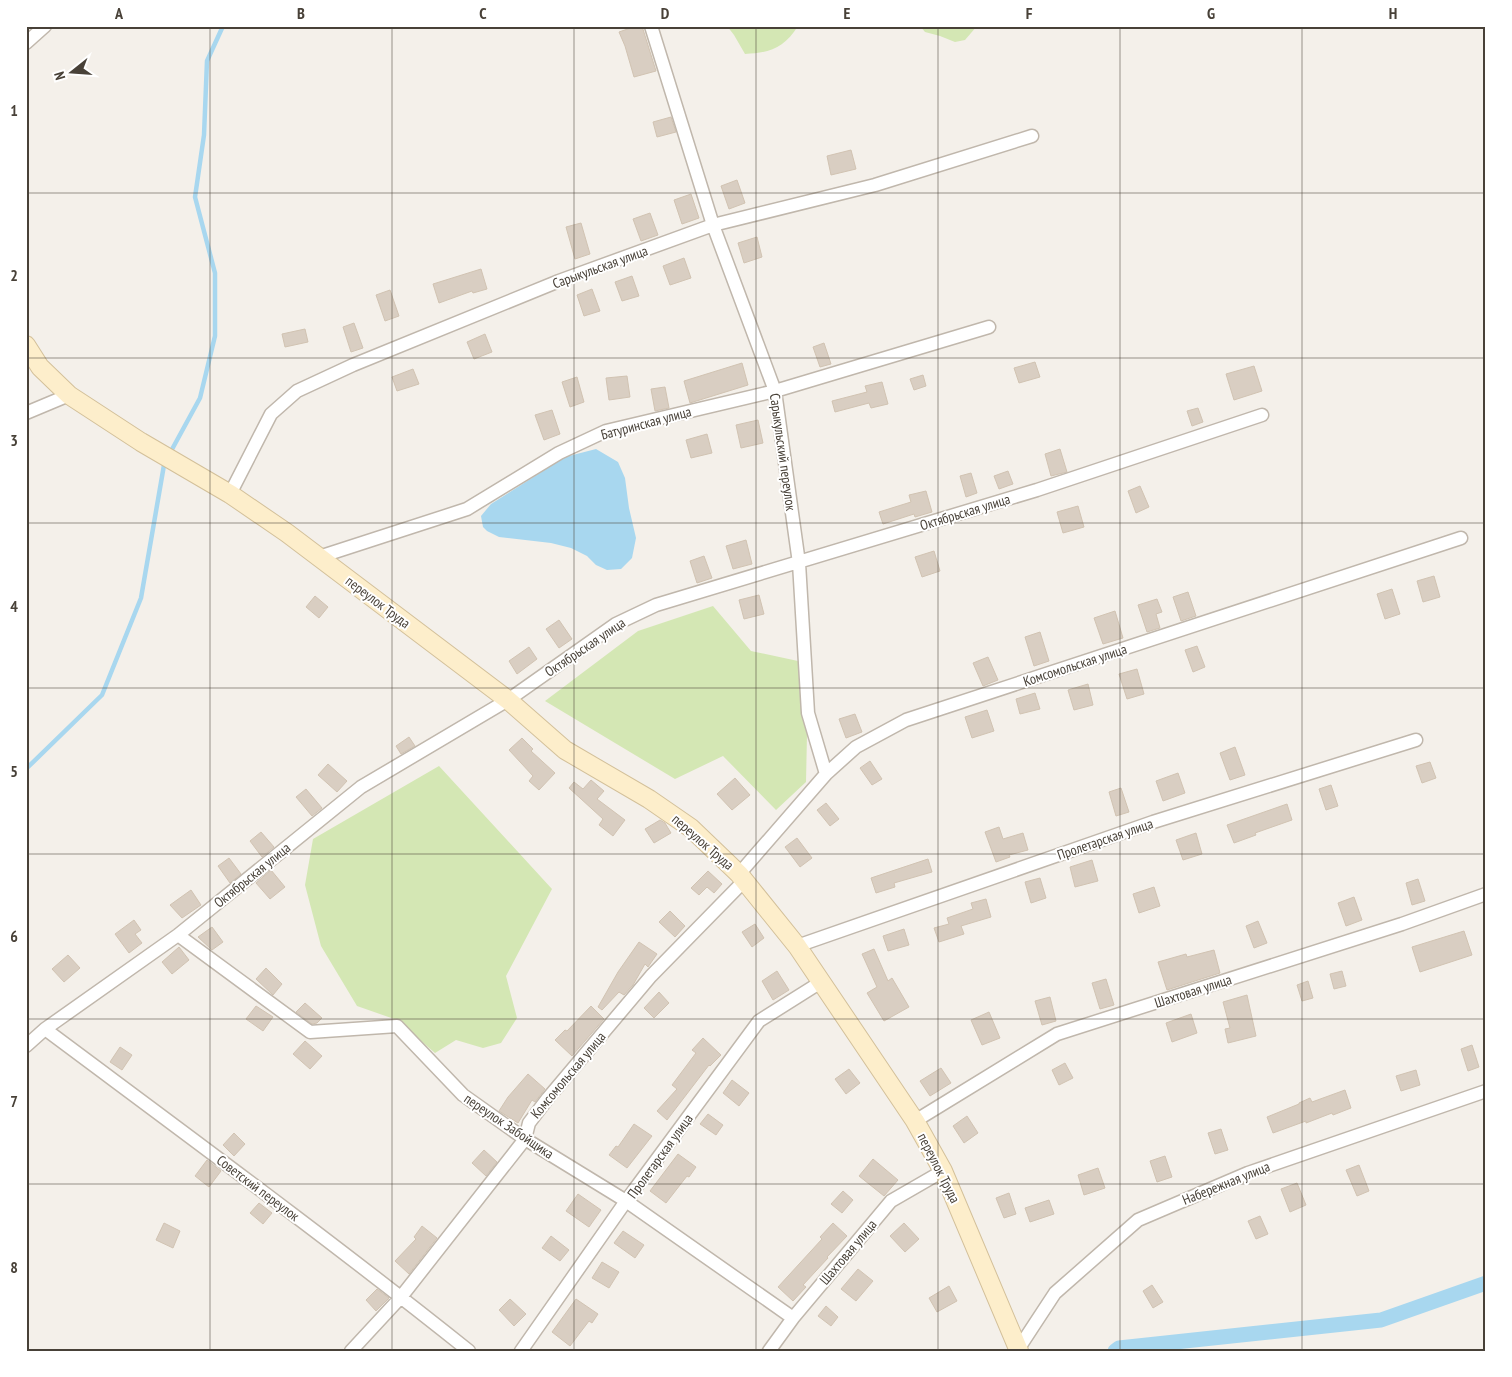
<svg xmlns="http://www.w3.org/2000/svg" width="1512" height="1377" font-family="'PT Sans Narrow',sans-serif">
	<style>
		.green { fill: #d4e7b4 }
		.water { fill: #a8d7ef }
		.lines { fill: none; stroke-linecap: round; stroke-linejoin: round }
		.stream { stroke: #a8d7ef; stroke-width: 4.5 }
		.canal { stroke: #a8d7ef; stroke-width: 15 }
		.building { fill: #d9cec2; stroke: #d1c3b2 }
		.street-casing { stroke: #c0b7ac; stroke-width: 15 }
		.secondary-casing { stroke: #d3c09a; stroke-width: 20 }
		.street { stroke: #fff; stroke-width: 12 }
		.secondary { stroke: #fdeecb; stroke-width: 18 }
		.grid { fill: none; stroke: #484138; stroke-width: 1; stroke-opacity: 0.55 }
		.labels { text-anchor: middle; stroke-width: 4; stroke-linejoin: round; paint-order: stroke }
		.street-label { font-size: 14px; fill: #484138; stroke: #fff }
		.neatline { fill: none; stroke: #484138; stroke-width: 2 }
		.grid-label { font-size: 16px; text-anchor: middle; font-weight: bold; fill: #484138 }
	</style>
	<rect width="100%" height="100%" fill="#f4f0ea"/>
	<!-- green -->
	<path class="green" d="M727,26H798C784,48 770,53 745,54L734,35Z
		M920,26H977L965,40L955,42L940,36L925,32Z
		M713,606L751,651L798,661L807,735L806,782L776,810L723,756L675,779L545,701L638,631Z
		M439,766L552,889L506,976L517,1018L501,1043L483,1048L456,1040L435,1053L397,1020L357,1006L321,946L305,885L313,839Z"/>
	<!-- water -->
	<path class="water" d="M596,449L618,462L625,478L629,508L636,538L632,558L621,569L607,570L596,565L587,556L571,548L551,543L499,537L487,531L483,527L481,516L491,504L565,457Z"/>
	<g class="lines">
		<!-- stream -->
		<path class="stream" d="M170,453L200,398L215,336V273L195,197L204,135L207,61L223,26
			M26,769L102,695L141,598L164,465L166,460"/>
		<!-- canal -->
		<path class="canal" d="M1115,1351L1119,1348L1381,1320L1486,1283"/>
	</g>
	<!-- building -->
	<path class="building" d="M636,26H642L656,71L634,77L625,46L619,32Z
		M671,117L676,132L657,137L653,122Z
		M851,150L856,169L831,175L827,156Z
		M737,180L745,203L729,209L721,186Z
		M691,194L699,218L682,224L674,200Z
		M650,213L658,235L641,241L633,219Z
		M581,223L590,254L575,259L566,227Z
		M757,237L762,257L744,263L738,243Z
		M684,258L691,278L670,285L663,266Z
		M481,269L487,289L473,293L472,291L439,303L433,284Z
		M632,276L639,296L622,301L615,282Z
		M592,289L600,311L584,316L577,295Z
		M390,290L399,316L385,321L376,295Z
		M354,323L363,348L351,352L343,327Z
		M305,329L308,342L285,347L282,334Z
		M485,334L492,352L474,359L467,342Z
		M824,343L831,364L820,367L813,347Z
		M1035,362L1040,377L1019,383L1014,368Z
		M742,363L748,385L690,403L684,381Z
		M1254,366L1262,391L1234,400L1226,374Z
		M413,369L419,384L397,391L392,377Z
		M923,375L926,386L914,390L910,379Z
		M627,376L630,397L609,400L606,378Z
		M577,377L584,402L570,407L562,382Z
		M882,382L888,404L871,408L869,403L835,412L832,401L867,392L865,386Z
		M665,387L669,408L655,411L651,389Z
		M1198,408L1203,422L1192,426L1187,411Z
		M552,410L560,434L544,440L535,415Z
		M758,420L763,443L741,448L736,425Z
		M707,434L712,453L691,458L686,440Z
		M1060,449L1067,472L1051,476L1045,454Z
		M1008,471L1013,484L999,489L994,476Z
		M971,473L977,493L966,497L960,476Z
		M1140,486L1149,507L1136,513L1128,491Z
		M926,491L932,512L915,517L914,514L883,524L879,512L911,502L909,495Z
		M1078,506L1084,527L1063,533L1057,512Z
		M746,540L752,564L733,569L726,546Z
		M934,551L940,571L922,577L915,557Z
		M704,556L712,578L697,583L690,561Z
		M1434,576L1440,597L1423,602L1417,581Z
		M1392,589L1400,614L1385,619L1377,594Z
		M1188,592L1196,616L1181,621L1173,597Z
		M759,595L764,614L744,619L739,600Z
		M315,596L328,607L319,618L306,607Z
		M1157,599L1162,612L1156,614L1160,628L1147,632L1138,605Z
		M1115,611L1123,638L1103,644L1094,618Z
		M559,620L572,639L559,648L546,629Z
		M1040,632L1049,661L1034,666L1025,637Z
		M1197,646L1205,667L1193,672L1185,650Z
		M529,647L537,659L517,674L509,661Z
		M988,657L998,680L983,686L973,663Z
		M1137,669L1144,694L1127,699L1119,674Z
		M1088,684L1093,705L1074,710L1068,690Z
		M1035,693L1040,709L1020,714L1016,699Z
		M987,710L994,731L972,738L965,717Z
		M855,714L862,732L846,738L839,719Z
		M409,737L415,746L401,754L396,746Z
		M522,738L533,749L531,751L555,773L539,790L529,781L533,776L509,750Z
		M1235,747L1245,775L1230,780L1220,753Z
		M870,761L882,779L872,785L860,768Z
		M1430,762L1436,778L1422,783L1416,766Z
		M328,764L347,781L337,792L318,775Z
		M1178,773L1185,793L1163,801L1156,781Z
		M735,778L750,795L732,810L717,794Z
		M591,780L604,791L597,799L625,820L613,836L599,825L603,819L569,788L574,782L583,789Z
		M1331,785L1338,806L1326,810L1319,789Z
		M1121,788L1129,812L1116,816L1109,792Z
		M306,789L322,808L312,816L296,797Z
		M826,803L839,819L830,826L817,810Z
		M1287,804L1292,820L1255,833L1256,835L1234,843L1227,825Z
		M660,820L665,823L671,833L654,843L645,829Z
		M999,827L1003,839L1023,833L1028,850L1009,855L1010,857L996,862L985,832Z
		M261,832L274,847L262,857L250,841Z
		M1196,833L1202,854L1183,860L1176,840Z
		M797,838L812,858L800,867L785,847Z
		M229,858L241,874L230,883L218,866Z
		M928,859L932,872L894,883L895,887L876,893L871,878Z
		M1092,860L1098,881L1075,887L1070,867Z
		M271,870L285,887L270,899L256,883Z
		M708,871L722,884L714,893L707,887L699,895L691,888Z
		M1040,878L1046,898L1031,903L1025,882Z
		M1418,879L1425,901L1412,905L1406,883Z
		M1154,887L1160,906L1139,913L1133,894Z
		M191,890L201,905L182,918L170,905Z
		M1354,897L1362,920L1346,926L1338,903Z
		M986,899L991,917L961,926L964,934L939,942L934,928L949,924L947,918L973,909L971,903Z
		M670,911L685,926L675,937L659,922Z
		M134,920L141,930L135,934L142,943L129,953L115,934Z
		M1258,921L1267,943L1254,948L1246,926Z
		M755,924L764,938L752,947L742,932Z
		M212,927L223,942L212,950L198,937Z
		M904,929L909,945L888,951L883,936Z
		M1464,931L1472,955L1420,972L1412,947Z
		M639,942L657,954L648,967L645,964L633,985L624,995L619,992L602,1010L598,1007L618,972Z
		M179,947L189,960L172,974L162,962Z
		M874,949L888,981L892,978L909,1007L884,1021L867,993L877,987L862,954Z
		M1214,950L1220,973L1167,990L1158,962L1186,954L1187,957Z
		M68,955L80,968L64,982L52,969Z
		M266,968L282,984L273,995L256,979Z
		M777,971L789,990L773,1000L762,981Z
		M1342,971L1346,986L1334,989L1330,974Z
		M1106,979L1114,1005L1100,1009L1092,983Z
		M1308,981L1313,998L1302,1001L1297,985Z
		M659,992L669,1003L654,1018L644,1008Z
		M1247,995L1256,1036L1228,1043L1225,1029L1230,1028L1223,1002Z
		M1050,997L1056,1021L1042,1025L1035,1001Z
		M305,1003L322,1018L317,1023L312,1024L296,1012Z
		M256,1006L273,1017L263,1031L246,1019Z
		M591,1006L604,1019L572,1056L555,1040L565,1030L567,1031Z
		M989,1012L1000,1038L982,1045L971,1020Z
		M1191,1014L1197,1033L1172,1042L1166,1023Z
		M703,1038L721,1055L710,1066L709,1065L667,1120L657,1111L677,1089L672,1085L696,1053L692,1050Z
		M305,1041L322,1056L310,1069L293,1054Z
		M1472,1045L1479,1067L1468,1071L1461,1049Z
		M120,1047L132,1055L122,1070L110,1062Z
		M1065,1063L1073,1078L1059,1085L1052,1070Z
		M941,1068L951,1083L930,1096L920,1081Z
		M849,1069L860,1083L846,1094L835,1079Z
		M1416,1070L1420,1085L1401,1091L1396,1076Z
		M528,1074L545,1089L535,1102L532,1100L518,1123L499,1111L508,1097Z
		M732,1080L749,1093L739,1106L723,1093Z
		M1345,1090L1351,1108L1333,1115L1332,1113L1306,1123V1121L1273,1133L1267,1117L1299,1104V1103L1310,1098L1312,1102Z
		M708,1114L723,1125L716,1135L700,1124Z
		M967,1116L978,1133L964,1143L953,1126Z
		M634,1124L652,1136L627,1168L609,1155L616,1146L618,1147Z
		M1221,1129L1228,1150L1215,1154L1208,1133Z
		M234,1133L245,1144L234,1156L223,1145Z
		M484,1150L497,1162L486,1176L472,1163Z
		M678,1154L696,1167L689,1177L687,1176L666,1203L650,1191Z
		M1165,1156L1172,1177L1157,1182L1150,1161Z
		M873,1159L898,1180L884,1196L859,1176Z
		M207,1160L221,1171L209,1187L195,1176Z
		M1359,1165L1369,1191L1357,1196L1346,1170Z
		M1098,1168L1105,1188L1084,1195L1078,1175Z
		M1297,1183L1306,1205L1290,1212L1281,1189Z
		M843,1191L853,1200L842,1213L831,1204Z
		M1009,1193L1016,1214L1004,1218L996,1198Z
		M578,1194L601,1210L589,1227L566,1211Z
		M1049,1200L1054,1214L1030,1222L1025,1208Z
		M259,1203L272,1213L263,1224L250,1213Z
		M1260,1216L1268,1234L1256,1239L1248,1221Z
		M164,1223L180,1231L173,1248L156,1240Z
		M833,1223L847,1236L827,1257L828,1258L803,1285L806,1287L793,1301L778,1287L822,1239L820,1237Z
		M904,1223L919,1239L905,1252L890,1236Z
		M422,1226L437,1238L409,1274L395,1261L416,1239L414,1237Z
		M623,1231L644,1245L635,1258L614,1243Z
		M551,1236L569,1250L560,1261L542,1248Z
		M602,1262L619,1272L609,1288L592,1278Z
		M858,1269L873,1281L856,1301L841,1289Z
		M1152,1285L1163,1302L1153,1308L1143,1291Z
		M949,1286L957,1301L937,1312L929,1298Z
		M377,1289L389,1298L376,1311L366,1300Z
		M510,1299L526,1314L514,1326L499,1310Z
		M576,1299L598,1314L592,1323L589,1321L570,1346L552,1332Z
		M826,1306L838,1317L831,1326L818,1316Z"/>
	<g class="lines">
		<defs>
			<path id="street" d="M651,26L713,225L775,391L799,563L808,713L826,774
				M26,43L45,26
				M26,413L69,395
				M230,494L271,414L297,391L353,365L559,281L713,225L875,185L1032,136
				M319,557L467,509L559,453L606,431L775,391L989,327
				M739,874L826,774L856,747L906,720L1461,538
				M178,935L310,1032L397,1026L463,1095L525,1139L626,1201L793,1318
				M797,946L1153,822L1416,740
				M45,1029C187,1135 330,1240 469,1351
				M26,1046L45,1029L178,935L361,787L508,700L616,624L656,605L1037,490L1262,415
				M915,1121L1057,1034L1402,924L1486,894
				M351,1351L401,1297L525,1139L529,1123L548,1098L651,976L745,880
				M521,1351L626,1201L759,1021L821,982
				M769,1351L793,1318L891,1201L943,1171
				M1017,1351L1055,1293L1138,1220L1248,1173L1486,1091"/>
			<path id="secondary" d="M26,345L40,367L69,395L141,442L230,494L287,533L508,700L565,750L649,799L691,828L739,874L797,946L915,1121L943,1171L1019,1351"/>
		</defs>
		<!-- street casing -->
		<use href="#street" class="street-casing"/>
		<!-- secondary casing -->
		<use href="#secondary" class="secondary-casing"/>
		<!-- street -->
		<use href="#street" class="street"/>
		<!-- secondary -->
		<use href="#secondary" class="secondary"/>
	</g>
	<!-- grid -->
	<path class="grid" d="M210,26V1351M392,26V1351M574,26V1351M756,26V1351M938,26V1351M1120,26V1351M1302,26V1351M26,193H1486M26,358H1486M26,523H1486M26,688H1486M26,854H1486M26,1019H1486M26,1184H1486"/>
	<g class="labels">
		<!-- street labels -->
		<g class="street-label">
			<text transform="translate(600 267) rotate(-20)" y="5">Сарыкульская улица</text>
			<text transform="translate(646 423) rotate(-15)" y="5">Батуринская улица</text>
			<text transform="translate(783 452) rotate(82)" y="5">Сарыкульский переулок</text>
			<text transform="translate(965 512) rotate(-17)" y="5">Октябрьская улица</text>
			<text transform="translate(378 602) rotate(37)" y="5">переулок Труда</text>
			<text transform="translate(585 647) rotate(-34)" y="5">Октябрьская улица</text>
			<text transform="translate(1075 665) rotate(-18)" y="5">Комсомольская улица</text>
			<text transform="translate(1105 839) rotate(-19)" y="5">Пролетарская улица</text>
			<text transform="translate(703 842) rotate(41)" y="5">переулок Труда</text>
			<text transform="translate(252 875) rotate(-39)" y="5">Октябрьская улица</text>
			<text transform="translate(1193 991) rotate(-18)" y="5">Шахтовая улица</text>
			<text transform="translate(568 1075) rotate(-50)" y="5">Комсомольская улица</text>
			<text transform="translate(509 1126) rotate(34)" y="5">переулок Забойщика</text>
			<text transform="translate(660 1156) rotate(-54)" y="5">Пролетарская улица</text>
			<text transform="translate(939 1168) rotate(63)" y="5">переулок Труда</text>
			<text transform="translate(1226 1183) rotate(-22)" y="5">Набережная улица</text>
			<text transform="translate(258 1188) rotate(37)" y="5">Советский переулок</text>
			<text transform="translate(848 1252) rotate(-50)" y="5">Шахтовая улица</text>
		</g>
	</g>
	<!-- border -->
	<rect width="1512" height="1377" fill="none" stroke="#ffffff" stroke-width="55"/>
	<!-- north arrow -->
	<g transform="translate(72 72) rotate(253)" stroke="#ffffff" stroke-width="4" paint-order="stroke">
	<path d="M0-4L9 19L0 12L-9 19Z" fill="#484138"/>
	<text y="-8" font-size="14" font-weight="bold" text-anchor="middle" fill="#484138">N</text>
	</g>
	<rect x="28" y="28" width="1456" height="1322" class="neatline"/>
	<g class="grid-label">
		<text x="119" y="19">A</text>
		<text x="301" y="19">B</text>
		<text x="483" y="19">C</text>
		<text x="665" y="19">D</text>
		<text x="847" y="19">E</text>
		<text x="1029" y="19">F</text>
		<text x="1211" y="19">G</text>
		<text x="1393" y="19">H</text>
		<text x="14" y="116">1</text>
		<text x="14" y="281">2</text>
		<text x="14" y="446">3</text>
		<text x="14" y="612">4</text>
		<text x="14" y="777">5</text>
		<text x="14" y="942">6</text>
		<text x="14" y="1107">7</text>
		<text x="14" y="1273">8</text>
	</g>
</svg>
